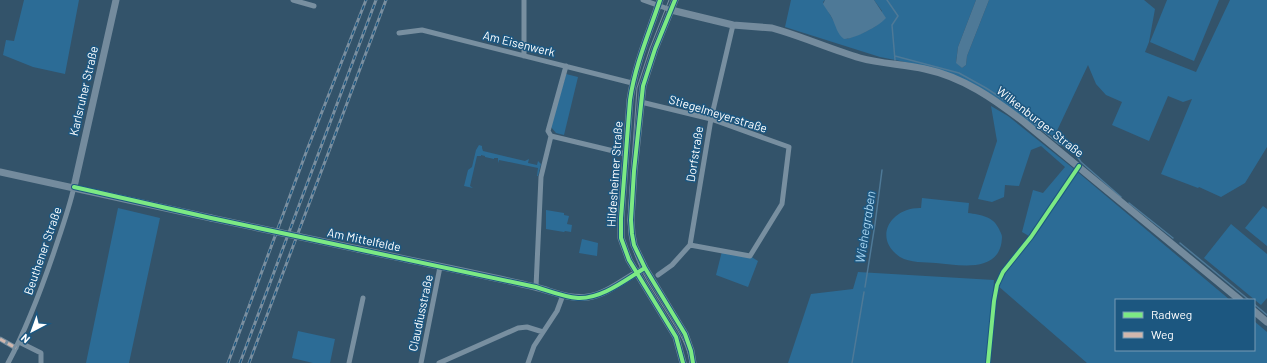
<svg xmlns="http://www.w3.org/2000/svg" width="1267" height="363" font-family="Barlow,sans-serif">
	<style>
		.green { fill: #2c6c96 }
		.water { fill: #4e7997 }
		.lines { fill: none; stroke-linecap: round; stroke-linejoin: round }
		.stream { stroke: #4e7997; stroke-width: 1.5 }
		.street { stroke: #788fa0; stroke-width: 5 }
		.secondary { stroke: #748b9d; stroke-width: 7 }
		.tram { stroke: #7a8fa0; stroke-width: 1 }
		.rail-casing { stroke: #7a8fa0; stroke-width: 3 }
		.rail { stroke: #1c5780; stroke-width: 1.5; stroke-dasharray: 4.5; stroke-linecap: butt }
		.secondary-bridge { stroke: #748b9d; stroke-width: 7 }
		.quiet { stroke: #d1b7ad; stroke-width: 3; stroke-dasharray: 6 3; stroke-linecap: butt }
		.cycleway-casing { stroke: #1c5780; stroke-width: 6 }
		.cycleway { stroke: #7ce984; stroke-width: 4 }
		.labels { text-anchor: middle; stroke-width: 3; stroke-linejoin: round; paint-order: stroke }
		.street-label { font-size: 12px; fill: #fff; stroke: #1c5780 }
		.water-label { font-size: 13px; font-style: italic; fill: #aad6f1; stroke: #1c5780 }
	</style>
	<rect width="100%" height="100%" fill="#33536a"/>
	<!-- green -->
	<path class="green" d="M24,0H79L65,74L33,67L3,55L6,40L14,41Z
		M791,0H825L823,2L833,20L847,39L865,32L876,26L882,11L874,0H976L958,47L956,62L962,68L966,65L967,56L989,0H1144L1155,9L1149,42L1145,52L1196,72L1230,0H1267V147L1245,183L1221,197L1199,187L1198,188L1161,174L1192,99L1183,102L1168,96L1149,141L1112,125L1122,102L1106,95L1096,84L1088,65L1054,137L1039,127L1036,131L974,87L910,63L880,57L785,27Z
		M1167,0H1219L1194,61L1150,42Z
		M566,74L578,77L564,135L556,133L551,127Z
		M991,106L1008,116L1074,169L1230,300H1116V350H1254V321L1267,332V363H1087L997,285L1050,208L1029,236L1022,232L1033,190L1043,193L1065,167L1041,146L1031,150L1019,186L1005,185L1004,197L992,202L978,199L997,141Z
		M479,145L482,146V148L483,151L525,161L529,159L528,163L537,165L538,161L541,164L538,176H537L538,168L499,160L498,163V158H494V159L485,157V156L481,155V156H477L470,186L473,188L464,186L468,170L472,167L476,150Z
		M922,198L969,203L968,213C981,215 993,216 999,229C1000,232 1002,234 1002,237C1001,274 960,265 936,263C925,262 910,263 900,257C872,238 891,207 921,208Z
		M1263,206L1267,209V246L1245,228Z
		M118,208L160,218L129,363H86Z
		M546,210L564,213V215L569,216L567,224L572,225L571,232L565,231L564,232L546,229Z
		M1231,224L1267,254V298L1261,305L1204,258Z
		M582,239L598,243L597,256L579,253Z
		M722,251L750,256L758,261L748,287L716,275Z
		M858,272L994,280L989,363H788L811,294L853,289Z
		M298,331L335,339L330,363H313L292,358Z"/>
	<!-- water -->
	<path class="water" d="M825,0H874L886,18C879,26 855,39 844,39C837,34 836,26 832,18C830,14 826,9 823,4Z
		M976,0H989L967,56L966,65L962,68L956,63L958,47Z"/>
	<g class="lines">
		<!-- stream -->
		<path class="stream" d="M887,0L898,16L892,25L895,60
			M895,56L959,73L986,88L1009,103L1059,144L1068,147
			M1074,152L1081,162L1121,197
			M1129,203L1173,238
			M1180,243L1249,300
			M865,287L875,224L882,170
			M1254,304L1267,315
			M852,363L864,292"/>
		<!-- street -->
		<path class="street" d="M293,0L314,6
			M643,0L671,10
			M399,33L422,30L632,83
			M524,56V0
			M641,102L711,119L789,147L782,204L750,256L690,245
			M551,136L626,154
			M658,275L672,265L690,245L711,119L733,25
			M536,287L541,177L551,136L548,131L566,66
			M0,339L16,348
			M19,342L41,353V363
			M8,363C27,328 41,290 54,252C61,231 69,209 74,187
			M349,363L363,298
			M421,363L440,267
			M439,363L518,328L527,327L543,332
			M528,363L534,346L557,311L563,295"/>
		<!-- secondary -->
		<path class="secondary" d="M660,0C649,33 635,65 630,100L621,218V238L629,260L676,337L683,363
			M675,0L655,49L643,86L634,171L631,220L632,234L634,245L645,268L685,334L691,351L693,363
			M671,10L733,25L772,28L782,31C808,39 833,50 860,58C881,64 904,64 925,69C963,77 994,99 1024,122L1240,300
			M0,172L211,218
			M74,187L116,0
			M358,249C417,262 476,273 535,287C552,291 569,300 588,297C607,294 623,280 640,271
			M1254,311L1267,322"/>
		<!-- tram -->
		<path class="tram" d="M669,0L650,48L637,88L628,220C630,262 652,287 672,321C680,334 688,347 690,363"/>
		<defs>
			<path id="rail" d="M228,363L307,150L366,0
				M240,363L376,0
				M249,363L386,0"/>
		</defs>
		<!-- rail casing -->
		<use href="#rail" class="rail-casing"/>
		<!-- rail -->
		<use href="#rail" class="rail"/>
		<!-- secondary-bridge -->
		<path class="secondary-bridge" d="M211,218L358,249"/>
		<!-- quiet -->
		<path class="quiet" d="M0,339L16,348"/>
		<defs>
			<path id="cycleway" d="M660,0C649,33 635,65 630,100L621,218V238L629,260L676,337L683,363
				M675,0L655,49L643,86L634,171L631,220L632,234L634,245L645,268L685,334L691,351L693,363
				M74,187L211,218L536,287C549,291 564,297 578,298C602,299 625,280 645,268
				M988,363L994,301L997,285L1003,272L1031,237L1079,166"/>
		</defs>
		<!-- cycleway casing -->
		<use href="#cycleway" class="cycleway-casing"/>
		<!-- cycleway -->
		<use href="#cycleway" class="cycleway"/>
	</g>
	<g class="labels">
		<!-- street labels -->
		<g class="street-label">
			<text transform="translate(519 44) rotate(14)" y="4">Am Eisenwerk</text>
			<text transform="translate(84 91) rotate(-77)" y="4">Karlsruher Straße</text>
			<text transform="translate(718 114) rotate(17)" y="4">Stiegelmeyerstraße</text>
			<text transform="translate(1040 122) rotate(38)" y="4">Wilkenburger Straße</text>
			<text transform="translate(695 154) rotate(-81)" y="4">Dorfstraße</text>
			<text transform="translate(615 174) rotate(-86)" y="4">Hildesheimer Straße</text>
			<text transform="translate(364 240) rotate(12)" y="4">Am Mittelfelde</text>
			<text transform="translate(43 251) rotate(-71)" y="4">Beuthener Straße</text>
			<text transform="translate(421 313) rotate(-78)" y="4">Claudiusstraße</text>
		</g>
		<!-- water labels -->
		<g class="water-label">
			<text transform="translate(865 227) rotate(-81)" y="5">Wiehegraben</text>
		</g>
	</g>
	<!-- legend -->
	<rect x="1115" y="299" width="140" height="52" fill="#1c5780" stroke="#779ab3"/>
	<rect x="1123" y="312" width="20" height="6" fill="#7ce984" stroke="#779ab3"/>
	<text x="1151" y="319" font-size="12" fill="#ffffff">Radweg</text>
	<rect x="1123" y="332" width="20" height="6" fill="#d1b7ad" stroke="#779ab3"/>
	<text x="1151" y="339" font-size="12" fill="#ffffff">Weg</text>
	<!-- north arrow -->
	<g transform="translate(32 331) rotate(221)" stroke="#1c5780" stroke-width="3" paint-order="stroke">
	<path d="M0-3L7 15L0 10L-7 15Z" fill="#ffffff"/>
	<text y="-6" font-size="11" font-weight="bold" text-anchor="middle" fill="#ffffff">N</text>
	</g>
</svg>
